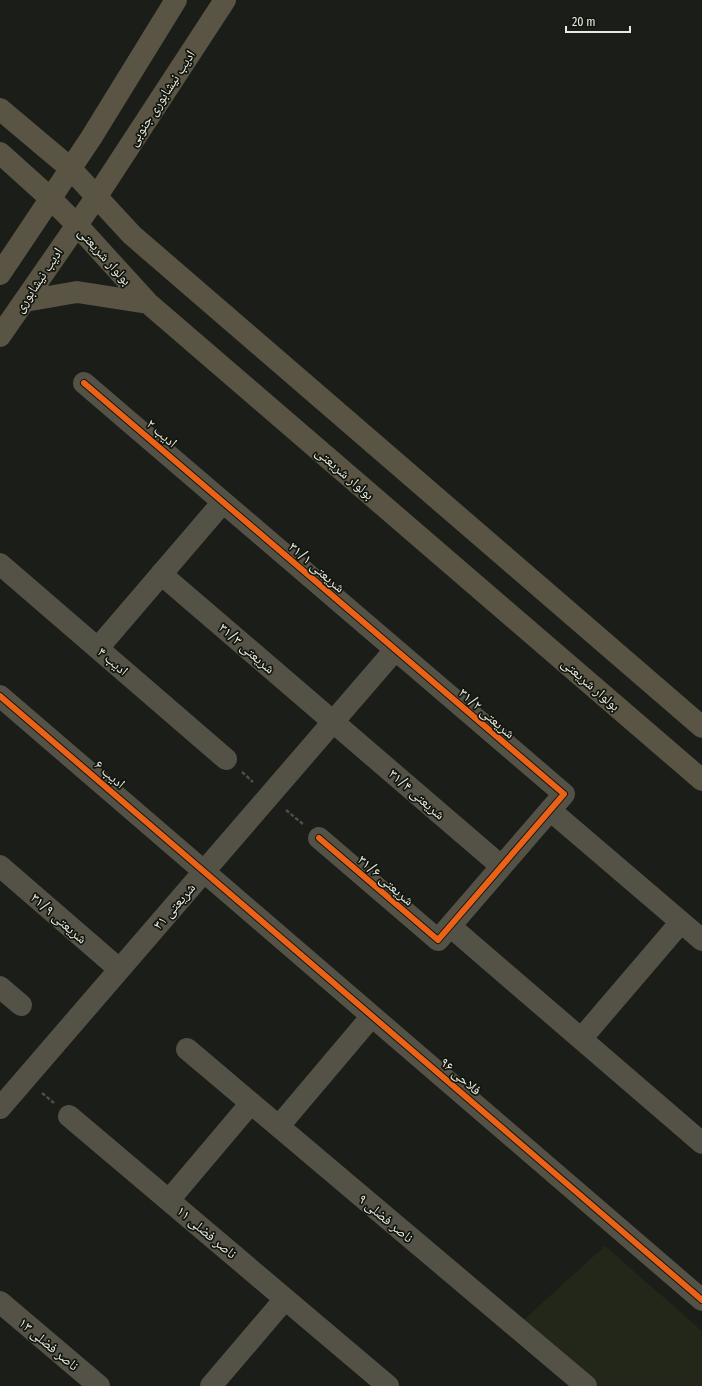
<svg xmlns="http://www.w3.org/2000/svg" width="702" height="1386" font-family="'Fira Sans Condensed','Noto Naskh Arabic',sans-serif">
	<style>
		.built { fill: #222719 }
		.lines { fill: none; stroke-linecap: round; stroke-linejoin: round }
		.path { stroke: #4f4d46; stroke-width: 2.5; stroke-dasharray: 4 2; stroke-linecap: butt }
		.minor { stroke: #545146; stroke-width: 22 }
		.major { stroke: #595443; stroke-width: 22 }
		.cycleway-casing { stroke: #13160d; stroke-width: 8 }
		.cycleway { stroke: #ea6118; stroke-width: 6 }
		.labels { text-anchor: middle; stroke-width: 3.5; stroke-linejoin: round; paint-order: stroke }
		.street-label { font-size: 14px; fill: #e8ebe4; stroke: #13160d }
	</style>
	<rect width="100%" height="100%" fill="#1b1d18"/>
	<!-- built -->
	<path class="built" d="M605,1246L702,1331V1386H592L519,1324Z"/>
	<g class="lines">
		<!-- path -->
		<path class="path" d="M242,772L253,782
			M286,810L304,825
			M42,1093L54,1103"/>
		<!-- minor -->
		<path class="minor" d="M84,383L564,794L438,940L319,838
			M0,564L226,759
			M161,574L501,866
			M98,648L223,502
			M0,696L702,1300
			M550,810L702,940
			M0,866L119,969
			M450,926L702,1143
			M0,987L21,1005
			M581,1039L681,922
			M187,1049L586,1386
			M0,1108L395,650
			M69,1116L388,1386
			M279,1126L372,1016
			M169,1200L251,1103
			M0,1302L99,1386
			M211,1386L285,1299"/>
		<!-- major -->
		<path class="major" d="M0,109L70,168L132,235L702,727
			M0,153L50,198L76,224L148,303L702,780
			M0,274L91,138L176,0
			M25,301L77,292L148,303
			M0,336L97,196L225,0"/>
		<defs>
			<path id="cycleway" d="M84,383L564,794L438,940L319,838
				M0,696L702,1300"/>
		</defs>
		<!-- cycleway casing -->
		<use href="#cycleway" class="cycleway-casing"/>
		<!-- cycleway -->
		<use href="#cycleway" class="cycleway"/>
	</g>
	<g class="labels">
		<!-- street labels -->
		<g class="street-label">
			<text transform="translate(161 98) rotate(-57)" y="5">ادیب نیشابوری جنوبی</text>
			<text transform="translate(105 256) rotate(48)" y="5">بولوار شریعتی</text>
			<text transform="translate(38 280) rotate(-56)" y="5">ادیب نیشابوری</text>
			<text transform="translate(162 433) rotate(41)" y="5">ادیب ۲</text>
			<text transform="translate(345 473) rotate(41)" y="5">بولوار شریعتی</text>
			<text transform="translate(317 567) rotate(41)" y="5">شریعتی ۳۱/۱</text>
			<text transform="translate(247 648) rotate(41)" y="5">شریعتی ۳۱/۳</text>
			<text transform="translate(113 661) rotate(41)" y="5">ادیب ۴</text>
			<text transform="translate(591 684) rotate(41)" y="5">بولوار شریعتی</text>
			<text transform="translate(487 713) rotate(41)" y="5">شریعتی ۳۱/۲</text>
			<text transform="translate(110 774) rotate(41)" y="5">ادیب ۶</text>
			<text transform="translate(417 794) rotate(41)" y="5">شریعتی ۳۱/۴</text>
			<text transform="translate(386 880) rotate(41)" y="5">شریعتی ۳۱/۶</text>
			<text transform="translate(174 906) rotate(-49)" y="5">شریعتی ۳۱</text>
			<text transform="translate(59 918) rotate(41)" y="5">شریعتی ۳۱/۹</text>
			<text transform="translate(461 1076) rotate(41)" y="5">فلاحی ۹۶</text>
			<text transform="translate(386 1218) rotate(40)" y="5">ناصر فضلی ۹</text>
			<text transform="translate(207 1232) rotate(40)" y="5">ناصر فضلی ۱۱</text>
			<text transform="translate(49 1344) rotate(40)" y="5">ناصر فضلی ۱۳</text>
		</g>
	</g>
	<!-- scale -->
	<path d="M566 26v6h64v-6" fill="none" stroke="#e8ebe4" stroke-width="2"/>
	<text x="572" y="26" font-size="12" fill="#e8ebe4" stroke="#13160d" stroke-width="3" paint-order="stroke">20 m</text>
</svg>
